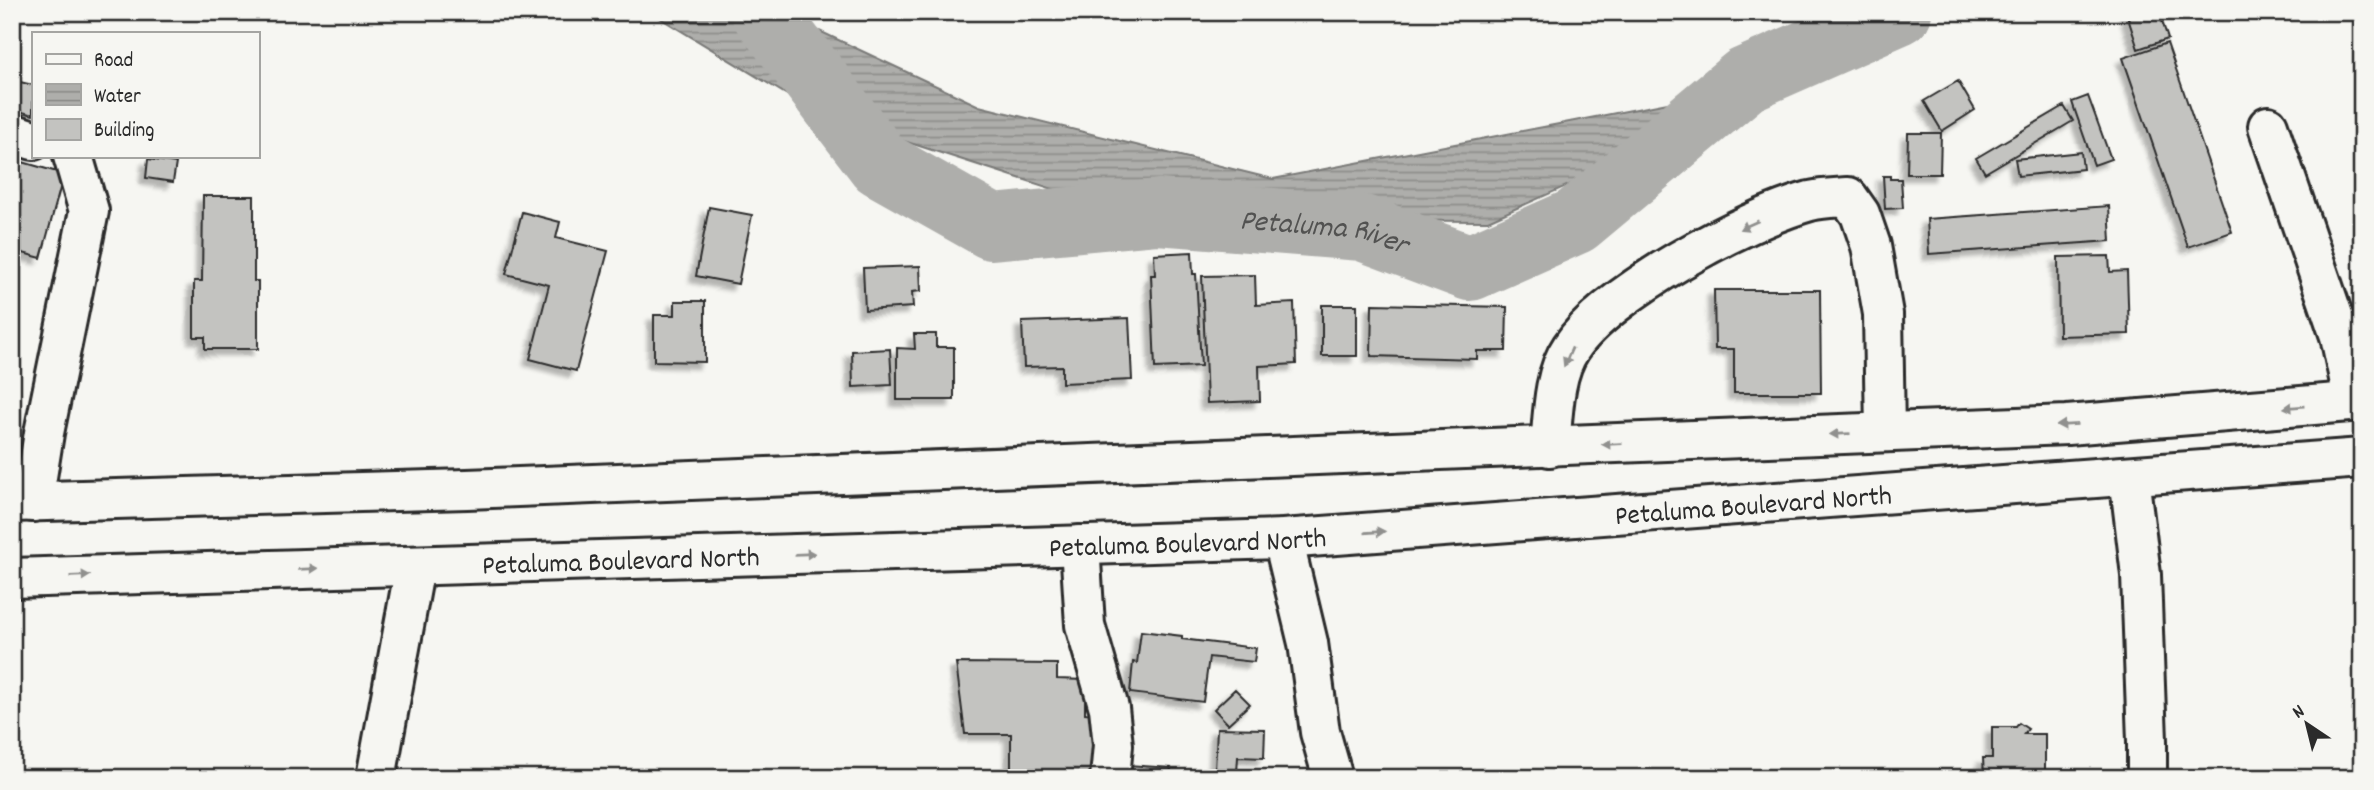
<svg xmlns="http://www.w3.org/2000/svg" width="2374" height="790" font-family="Dekko,sans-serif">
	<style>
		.water { fill: url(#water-rules); stroke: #7a7a78; stroke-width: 2 }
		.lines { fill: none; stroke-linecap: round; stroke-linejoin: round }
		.river { stroke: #aeaeab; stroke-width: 66 }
		.building { fill: #c3c3c0; stroke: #2b2b2b; stroke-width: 2; filter: url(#shadow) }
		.minor-casing { stroke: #2b2b2b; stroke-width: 44 }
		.major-casing { stroke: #2b2b2b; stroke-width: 44 }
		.minor { stroke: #f6f6f2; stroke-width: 38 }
		.major { stroke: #f6f6f2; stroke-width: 38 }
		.oneway { fill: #90908e }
		.labels { text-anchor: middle; stroke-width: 6; stroke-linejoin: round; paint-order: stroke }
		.street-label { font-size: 28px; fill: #2b2b2b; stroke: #f6f6f2 }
		.water-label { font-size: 30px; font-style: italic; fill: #525251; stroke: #f6f6f2 }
	</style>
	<defs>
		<pattern id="water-rules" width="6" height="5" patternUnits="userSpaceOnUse" patternTransform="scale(1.75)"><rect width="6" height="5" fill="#aeaeab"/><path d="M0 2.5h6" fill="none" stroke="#8e8e8b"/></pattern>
		<filter id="shadow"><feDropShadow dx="-6" dy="6" stdDeviation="2" flood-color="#0004"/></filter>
	</defs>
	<rect width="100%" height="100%" fill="#f6f6f2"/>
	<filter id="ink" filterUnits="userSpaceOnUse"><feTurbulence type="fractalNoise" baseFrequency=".0143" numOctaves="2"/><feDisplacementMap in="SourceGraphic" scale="14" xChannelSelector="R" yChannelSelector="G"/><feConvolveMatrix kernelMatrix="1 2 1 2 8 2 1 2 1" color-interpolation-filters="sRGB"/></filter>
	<g filter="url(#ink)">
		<!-- water -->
		<path class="water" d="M650,12H779L979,106L1273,179L1704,96L1854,12H1897L1788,87L1488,221L1146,219L817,113Z"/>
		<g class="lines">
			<!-- river -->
			<path class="river" id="s1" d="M764,12L880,164L992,227L1158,212L1363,228L1470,268L1576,221L1745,80L1899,12"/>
		</g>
		<!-- building -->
		<path class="building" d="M2126,12H2159L2168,39L2138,49Z
			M2167,43L2232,232L2188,247L2123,58Z
			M1958,81L1975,110L1942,131L1924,101Z
			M20,82L33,85V115L12,109Z
			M2088,96L2111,159L2094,165L2072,102Z
			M2064,106L2073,121L1985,173L1976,158Z
			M1908,133H1941L1940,174H1907Z
			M2081,152L2083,169L2018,176L2015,159Z
			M12,159L64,174L41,258L12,250Z
			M148,159L176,163L173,182L146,178Z
			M1883,176H1890V179H1901L1903,208L1885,209Z
			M203,196H254V281H258V349H205V337H194V281H202Z
			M2109,206L2111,241L1929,254L1927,219Z
			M709,207L752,215L738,284L696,276Z
			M522,212L560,222L556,238L608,251L576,371L530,359L549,285L506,274Z
			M1192,252L1193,274H1196L1201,366L1155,368L1151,275H1155L1154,254Z
			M2109,256L2110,272L2127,271L2129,334L2059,336L2058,257Z
			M920,266L921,291L912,292L913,307L865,310L863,268Z
			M1255,275L1256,305L1294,303L1296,364L1259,366L1260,401L1207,403L1202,276Z
			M1714,290H1820L1821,393H1734V349H1715Z
			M675,301H705V362L654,361V315H675Z
			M1372,304L1507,307L1506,351H1477V359L1371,356Z
			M1322,305H1357V356H1322Z
			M1129,318L1132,380L1062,383V366L1024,367L1022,322Z
			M914,334H936V347H954V400H897V348L915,349Z
			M890,349L892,385L853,387L852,351Z
			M1141,631L1182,636V639L1256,648L1254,662L1209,657L1203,702L1130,693L1133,662L1137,663Z
			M956,663L1057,664V679L1085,680V713L1100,714L1099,778H1011V734H965Z
			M1235,689L1250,704L1228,724L1214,709Z
			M2019,723L2028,729L2024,734H2045V778L1984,776L1983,758H1992V727H2016Z
			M1217,728L1265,729L1264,758L1238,757L1237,773L1215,772Z
			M1127,765L1171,768L1170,778H1127Z"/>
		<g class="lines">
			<defs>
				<path id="minor" d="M2268,126L2340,336L2354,402
					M12,133L33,140
					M1550,447C1553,416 1553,374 1571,348C1608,292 1745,219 1810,201C1822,198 1836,198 1848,197L1860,214L1871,246L1883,314L1885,432
					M2129,476L2141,575L2147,741V778
					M33,502L44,433L89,211L73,156
					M1283,539L1308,643L1320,732L1333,778
					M1080,545L1085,625L1109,708L1113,745L1110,778
					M376,778L415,566"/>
				<g id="major">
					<path d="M12,502L467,489L2067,425L2362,401"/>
					<path id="s2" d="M12,578L1283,539L2362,458"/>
				</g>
			</defs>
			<!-- minor casing -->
			<use href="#minor" class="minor-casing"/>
			<!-- major casing -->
			<use href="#major" class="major-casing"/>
			<!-- minor -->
			<use href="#minor" class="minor"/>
			<!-- major -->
			<use href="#major" class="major"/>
		</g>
		<!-- one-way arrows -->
		<defs><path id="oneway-solid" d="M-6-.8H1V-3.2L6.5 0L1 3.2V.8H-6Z" transform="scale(1.75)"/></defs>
		<g class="oneway">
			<use href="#oneway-solid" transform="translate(1749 225) rotate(156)"/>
			<use href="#oneway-solid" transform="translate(1568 357) rotate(114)"/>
			<use href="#oneway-solid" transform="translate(2294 407) rotate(175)"/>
			<use href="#oneway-solid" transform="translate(2067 425) rotate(177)"/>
			<use href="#oneway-solid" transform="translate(1840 434) rotate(178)"/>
			<use href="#oneway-solid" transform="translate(1612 444) rotate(178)"/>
			<use href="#oneway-solid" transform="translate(1375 532) rotate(-4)"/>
			<use href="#oneway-solid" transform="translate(805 554) rotate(-2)"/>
			<use href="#oneway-solid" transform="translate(308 569) rotate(-2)"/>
			<use href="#oneway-solid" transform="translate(80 576) rotate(-2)"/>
		</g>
	</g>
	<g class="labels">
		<!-- street labels -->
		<g class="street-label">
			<text dy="10" stroke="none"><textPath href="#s2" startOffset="1743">Petaluma Boulevard North</textPath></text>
			<text dy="10" stroke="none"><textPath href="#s2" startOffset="1176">Petaluma Boulevard North</textPath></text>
			<text dy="10" stroke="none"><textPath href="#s2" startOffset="609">Petaluma Boulevard North</textPath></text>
		</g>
		<!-- water labels -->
		<g class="water-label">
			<text dy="10" stroke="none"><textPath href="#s1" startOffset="654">Petaluma River</textPath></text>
		</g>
	</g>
	<!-- margin -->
	<rect width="2374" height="790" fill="none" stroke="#f6f6f2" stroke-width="42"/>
	<rect x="21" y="21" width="2332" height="748" fill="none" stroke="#2b2b2b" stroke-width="2.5" filter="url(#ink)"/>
	<!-- legend -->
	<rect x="32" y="32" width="228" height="126" fill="#f6f6f2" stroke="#a5a5a2" stroke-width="2"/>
	<rect x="46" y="54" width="35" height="10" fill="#f6f6f2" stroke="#a5a5a2" stroke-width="2"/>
	<text x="94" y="66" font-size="21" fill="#2b2b2b">Road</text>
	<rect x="46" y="84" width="35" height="21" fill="url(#water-rules)" stroke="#a5a5a2" stroke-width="2"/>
	<text x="94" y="102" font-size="21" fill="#2b2b2b">Water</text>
	<rect x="46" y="119" width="35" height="21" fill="#c3c3c0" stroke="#a5a5a2" stroke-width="2"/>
	<text x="94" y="136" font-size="21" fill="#2b2b2b">Building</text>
	<!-- north arrow -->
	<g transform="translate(2307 724) rotate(325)" stroke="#f6f6f2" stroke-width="5" paint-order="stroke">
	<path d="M0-5L12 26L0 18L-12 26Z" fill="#2b2b2b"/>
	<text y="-10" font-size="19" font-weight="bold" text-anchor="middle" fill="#2b2b2b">N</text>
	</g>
</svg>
